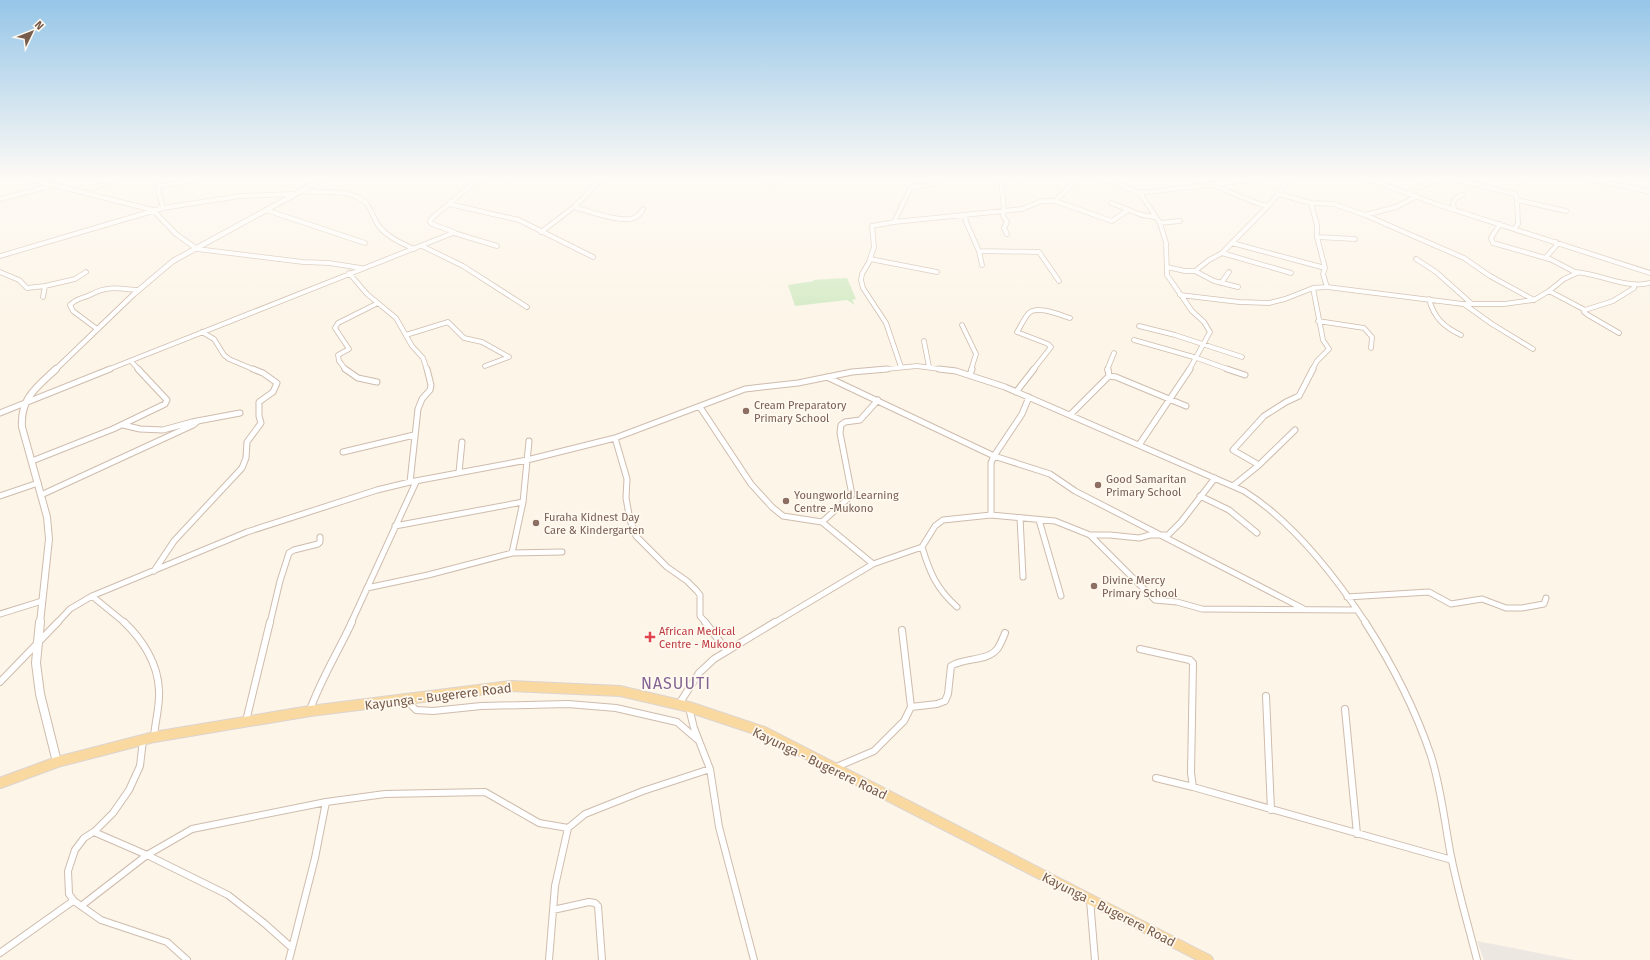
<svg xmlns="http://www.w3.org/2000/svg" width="1650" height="960" font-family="'Fira Sans',sans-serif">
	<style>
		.industrial { fill: #ede7e1 }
		.green { fill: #d5ebc6 }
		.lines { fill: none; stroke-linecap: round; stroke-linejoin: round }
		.minor-far2-casing { stroke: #cfbcad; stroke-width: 5.5 }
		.minor-far1-casing { stroke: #cfbcad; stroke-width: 7 }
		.minor-casing { stroke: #cfbcad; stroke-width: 8 }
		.tertiary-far2-casing { stroke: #cfbcad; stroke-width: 6 }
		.tertiary-far1-casing { stroke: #cfbcad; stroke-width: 8 }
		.tertiary-casing { stroke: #cfbcad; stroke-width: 10 }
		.primary-casing { stroke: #dcd4d0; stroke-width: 12 }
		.minor-far2 { stroke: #fff; stroke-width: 4 }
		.minor-far1 { stroke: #fff; stroke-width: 5 }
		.minor { stroke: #fff; stroke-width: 6 }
		.tertiary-far2 { stroke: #fff; stroke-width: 4.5 }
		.tertiary-far1 { stroke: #fff; stroke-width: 6 }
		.tertiary { stroke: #fff; stroke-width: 8 }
		.primary { stroke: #fad9a1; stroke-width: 10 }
		.education-dot { fill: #8d6e63; stroke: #fff9ef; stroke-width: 1.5 }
		.health-dot { fill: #e0444e; stroke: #fff9ef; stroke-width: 1.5 }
		.labels { text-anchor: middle; stroke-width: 3.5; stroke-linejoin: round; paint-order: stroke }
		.education-label { font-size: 11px; fill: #785e54; stroke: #fff9ef; text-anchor: start }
		.health-label { font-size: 11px; fill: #be3a42; stroke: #fff9ef; text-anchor: start }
		.near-street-label { font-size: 13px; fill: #775b4b; stroke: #fff9ef }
		.near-quarter-label { font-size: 16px; letter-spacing: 1px; fill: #836493; stroke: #fff9ef }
	</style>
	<rect width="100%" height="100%" fill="#fcf5e8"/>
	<!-- industrial -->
	<path class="industrial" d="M1477,941L1574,960H1484Z"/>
	<!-- green -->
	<path class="green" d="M847,278L856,299L852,300L855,305L847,300L795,306L788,285L814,281L813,280Z"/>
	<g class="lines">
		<defs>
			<path id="minor-far2" d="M29,179L153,210L176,234L197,249L303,262L329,263L361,268
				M158,179V190L163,208
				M1002,179C1000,192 1006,204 1003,216L1007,222L1004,228L1007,234
				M1102,179L1140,193
				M1369,179L1436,204L1650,273
				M1455,179L1515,194L1517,200L1518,224L1514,229
				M1591,179L1650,192
				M770,183L779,179
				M1210,184L1259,204L1268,206L1290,179
				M158,187L195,179
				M1420,187L1441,179
				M94,188L114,179
				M300,191C320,193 344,189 361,199C371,205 372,216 378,225C387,237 401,243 414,249
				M1278,194L1311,203L1317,225V237L1325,268L1323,274L1327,287
				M0,199L51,186
				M1517,200L1566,211
				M1055,201L1112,221L1128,210
				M1111,203L1142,215L1155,217
				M1311,203L1334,204L1365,215L1396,207L1417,196
				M449,204L519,220L593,257
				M574,207C589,211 620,223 634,218C638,216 641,213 643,209
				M1454,209L1453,203L1456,198L1462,195
				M266,210L365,243
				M965,215L966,222L979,251
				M1365,215L1464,258L1490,276L1534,300
				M894,222L911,187L934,184L939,179
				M1160,223L1180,221
				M1500,224L1491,238L1493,243L1549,259
				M541,232L574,207L602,179
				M454,233L497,246
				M1317,237L1355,239
				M1232,243L1325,268
				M422,246L463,266L527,307
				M1222,253L1291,273
				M0,256L163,208L240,196L294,194
				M870,259L937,272
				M1416,259L1436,272L1472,304
				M982,265L979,251L1039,252L1059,281
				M1167,267L1185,271H1195L1209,260L1222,253L1268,206
				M1195,271L1214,281L1238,287
				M0,272L19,280L27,288L45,286L43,297
				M1576,272C1601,274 1625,289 1650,283
				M349,273L367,294L396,318L412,346L423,358L427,370
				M1221,283L1229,272
				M45,286L75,279L86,272
				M1549,291L1585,310L1584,312L1588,315L1619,333
				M1180,295L1239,302L1269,303L1285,299L1313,288L1327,287L1463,304H1504L1534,300L1549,291L1564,279L1577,273L1546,257L1556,246V242
				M1429,299C1434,318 1444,327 1461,335
				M1464,304L1492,324L1533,349
				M1585,310L1613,301L1634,288V286
				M1318,321L1364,328L1372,337L1371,348
				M962,325L976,354L971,370
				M1139,326L1175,335L1242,357
				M97,329L73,311L70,305C78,297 83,299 92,294C108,285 121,289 138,290
				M202,332L214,339L224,355L229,359L255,370
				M406,335L448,322L464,338L482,342L509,357L485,366
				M1134,340L1197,358L1230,370
				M924,341L929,367
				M131,361L139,370
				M901,367L886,323L863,288L861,280L862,274L869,262L874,247L872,226L894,222L1022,209L1042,201H1055L1078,179
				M107,370L453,233L454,232L432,224L430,222L431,219L478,179
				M346,370L339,361L338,355L349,349L335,328L338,323L378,303
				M876,370L917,366L947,370
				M1033,370L1051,347L1048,344L1017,332C1021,326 1024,318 1029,313C1037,305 1060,315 1070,318
				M1107,370L1114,353
				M1189,370L1210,332L1204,322L1192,311L1167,275L1166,243L1160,223L1140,193L1257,179
				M1312,370L1317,361L1329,349L1323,340L1313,288"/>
			<path id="minor-far1" d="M345,369L358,378L377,382
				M939,369L956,371L1005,387L1244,491C1292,521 1335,576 1366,623
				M1108,369L1109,376
				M1227,369L1245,375
				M970,375L972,369
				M827,377L994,456L1050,474L1075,491L1304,609
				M1016,392L1034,369
				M700,407L751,484L772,507L783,516L822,522L873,564
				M0,413L110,369
				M1070,415L1109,376L1116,377L1186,406
				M123,425L140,429L163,430L192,422L240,413
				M615,438L627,479L626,498L630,520L636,536L667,567L687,581L697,591L700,595V616L706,623
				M1139,445L1190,369
				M343,452L414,435
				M32,461L113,429L165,404L167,400L138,369
				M1259,465L1233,450L1264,416L1286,402L1299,396L1313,369
				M459,472L462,442
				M410,482L418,409L422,399L430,390L431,385L427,369
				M1233,486L1259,465L1295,430
				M41,495L193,425L198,421
				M0,496L38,483
				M1200,496L1229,510L1257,533
				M991,515V463L994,456L1022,414L1029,397
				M1020,518L1023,577
				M1039,520L1061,596
				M822,522L852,495L840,433L841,425L845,422L860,420L878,400
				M395,526L523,502
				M1090,535H1110L1139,538L1150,535H1168L1181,522L1215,478
				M922,547C930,573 936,588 957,607
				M512,553L562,552
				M154,571L174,541L242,468L246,458L247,442L261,423L259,416V402L273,392L277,383L263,373L253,369
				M367,588L428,575L512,553L523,502L529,441
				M92,596L125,623
				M1347,597L1429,592L1451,604L1482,599L1506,608H1522L1544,604L1546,598
				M0,614L42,601
				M57,623L70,609L92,596L247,532L377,490L410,482L527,460L615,438L745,389L798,383L852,372L887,369
				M270,623L280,581L289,553L294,550L318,544L320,542V537
				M351,623L416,482
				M774,623L873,564L922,547L935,526L943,520L991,515L1055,521L1090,535L1155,600L1177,602L1202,609L1357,610"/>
			<path id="minor" d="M124,622C143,640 158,664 159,690C160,706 155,722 154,737
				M705,622L727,651
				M1365,622C1392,664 1415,708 1431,756C1441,788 1444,818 1450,851C1457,888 1468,924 1477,960
				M1140,649L1190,660L1193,663L1191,773L1193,787
				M0,682L58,622
				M1266,696L1271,810
				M406,700L416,710L433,711L481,706L568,704L616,708L677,722L698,740
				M679,704L699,673L714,659L775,622
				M911,707L937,704L945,701L948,694L951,666C965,657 988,662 998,648C1001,643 1003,638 1005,633
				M689,708L694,728L710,769L719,827L754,960
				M1345,709L1357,834
				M310,710C321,679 338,652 352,622
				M246,721L270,622
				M143,740L140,766L129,790L113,813L95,831L84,838L75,850L68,871L69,894L74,901L101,920L167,942L187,960
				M834,768L874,751L904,721L911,707L902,630
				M1156,778L1193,787L1452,860
				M94,832L147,855L228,895L264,923L292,948
				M1090,900L1095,960
				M81,906L147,855L192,829L326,802L385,794L485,792L539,823L568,828
				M553,910L589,902L595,903L598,906L602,960
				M0,953L73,901
				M289,960L315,858L326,802
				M549,960L555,886L568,828L585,814L643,791L710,769"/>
			<path id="tertiary-far2" d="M55,370L134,294L173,261L323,179"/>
			<path id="tertiary-far1" d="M40,623L49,539L47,517L22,427C20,398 37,387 56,369"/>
			<path id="tertiary" d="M40,622L36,663L40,694L57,762"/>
			<path id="primary" d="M0,783L57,762L154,737L310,711L511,686L620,691L689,707L764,732L1208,960"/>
		</defs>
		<!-- minor-far2 casing -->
		<use href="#minor-far2" class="minor-far2-casing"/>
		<!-- minor-far1 casing -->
		<use href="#minor-far1" class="minor-far1-casing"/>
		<!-- minor casing -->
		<use href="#minor" class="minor-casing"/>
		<!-- tertiary-far2 casing -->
		<use href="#tertiary-far2" class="tertiary-far2-casing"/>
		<!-- tertiary-far1 casing -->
		<use href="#tertiary-far1" class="tertiary-far1-casing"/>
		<!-- tertiary casing -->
		<use href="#tertiary" class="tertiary-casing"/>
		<!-- primary casing -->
		<use href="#primary" class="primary-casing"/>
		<!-- minor-far2 -->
		<use href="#minor-far2" class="minor-far2"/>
		<!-- minor-far1 -->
		<use href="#minor-far1" class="minor-far1"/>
		<!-- minor -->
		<use href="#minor" class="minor"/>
		<!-- tertiary-far2 -->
		<use href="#tertiary-far2" class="tertiary-far2"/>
		<!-- tertiary-far1 -->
		<use href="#tertiary-far1" class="tertiary-far1"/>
		<!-- tertiary -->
		<use href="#tertiary" class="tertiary"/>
		<!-- primary -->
		<use href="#primary" class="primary"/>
	</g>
	<!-- sky -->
	<linearGradient id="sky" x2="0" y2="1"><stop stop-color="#96c6e8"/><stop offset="0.57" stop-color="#fefaf5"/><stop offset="1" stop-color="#fefaf5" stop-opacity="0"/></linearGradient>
	<rect width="1650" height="313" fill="url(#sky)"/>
	<!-- markers -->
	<g class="education-dot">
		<circle cx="746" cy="411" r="4"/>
		<circle cx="1098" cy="485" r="4"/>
		<circle cx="786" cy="501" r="4"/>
		<circle cx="536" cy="523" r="4"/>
		<circle cx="1094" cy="586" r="4"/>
	</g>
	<path class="health-dot" d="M648 631h4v4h4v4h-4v4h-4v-4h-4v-4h4z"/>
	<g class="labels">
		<!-- education labels -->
		<g class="education-label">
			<text x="754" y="409">Cream Preparatory<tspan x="754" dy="13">Primary School</tspan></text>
			<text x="1106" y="483">Good Samaritan<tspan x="1106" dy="13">Primary School</tspan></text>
			<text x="794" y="499">Youngworld Learning<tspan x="794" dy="13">Centre -Mukono</tspan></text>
			<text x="544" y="521">Furaha Kidnest Day<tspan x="544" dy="13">Care &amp; Kindergarten</tspan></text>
			<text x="1102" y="584">Divine Mercy<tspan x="1102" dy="13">Primary School</tspan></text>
		</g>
		<!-- health labels -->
		<g class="health-label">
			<text x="659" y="635">African Medical<tspan x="659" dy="13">Centre - Mukono</tspan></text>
		</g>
		<!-- near-street labels -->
		<g class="near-street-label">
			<text transform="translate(438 696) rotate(-7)" y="5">Kayunga - Bugerere Road</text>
			<text transform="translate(820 763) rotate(26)" y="5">Kayunga - Bugerere Road</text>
			<text transform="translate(1109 909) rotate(27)" y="5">Kayunga - Bugerere Road</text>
		</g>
		<!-- near-quarter labels -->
		<g class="near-quarter-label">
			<text x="676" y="689">NASUUTI</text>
		</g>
	</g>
	<!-- north arrow -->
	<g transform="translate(32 32) rotate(47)" stroke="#fff9ef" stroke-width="3" paint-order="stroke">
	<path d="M0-3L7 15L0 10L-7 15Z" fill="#775b4b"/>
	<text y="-6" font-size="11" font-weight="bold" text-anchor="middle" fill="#775b4b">N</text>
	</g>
</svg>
